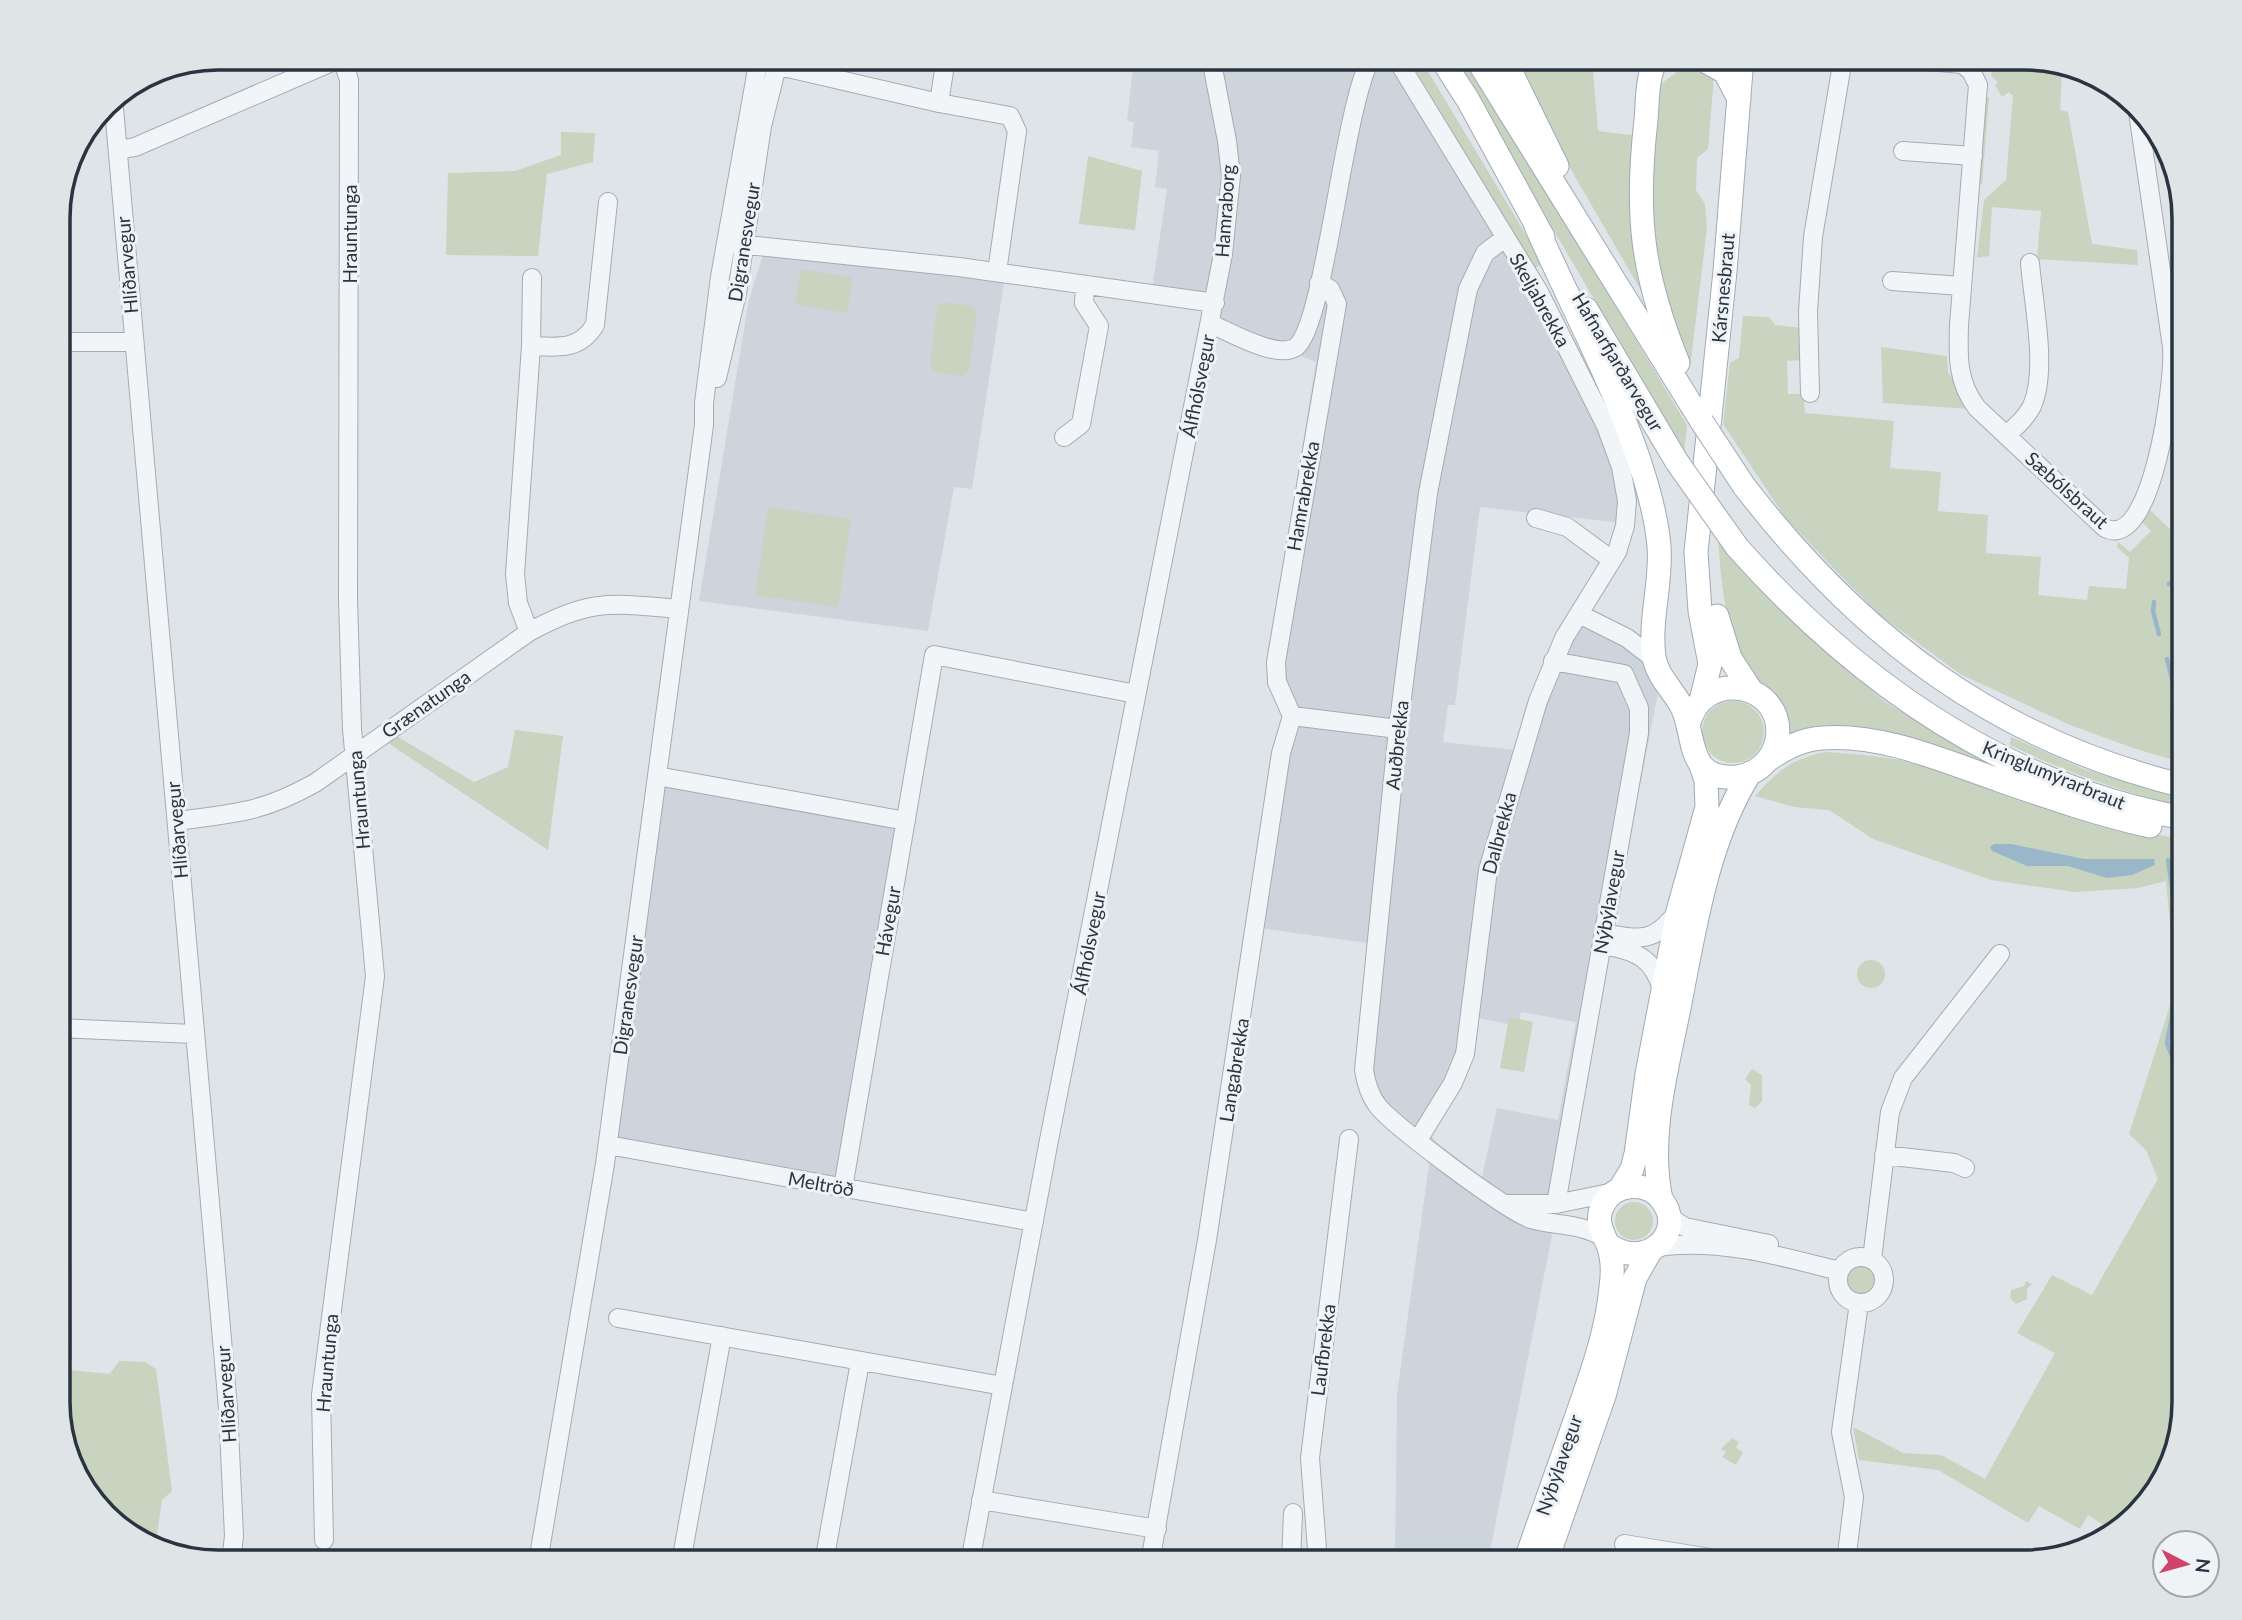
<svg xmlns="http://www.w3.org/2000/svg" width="2242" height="1620" font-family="Lato,sans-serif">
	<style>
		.built { fill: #cdd4db; fill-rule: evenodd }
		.green { fill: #c8d3c0 }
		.water { fill: #9ab7c9 }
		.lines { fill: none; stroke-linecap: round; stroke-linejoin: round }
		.stream { stroke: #9ab7c9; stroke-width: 4.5 }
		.minor-casing { stroke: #a4acb3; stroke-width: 20 }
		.major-casing { stroke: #9faab5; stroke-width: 25 }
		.minor { stroke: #f2f5f7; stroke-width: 18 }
		.major { stroke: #fff; stroke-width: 23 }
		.major-bridge-casing { stroke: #9faab5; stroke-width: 25; stroke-linecap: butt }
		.major-bridge { stroke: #fff; stroke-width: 23 }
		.labels { text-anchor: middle; stroke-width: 6; stroke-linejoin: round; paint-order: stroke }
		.street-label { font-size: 19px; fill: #283440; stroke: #eff3f6 }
		.rim { fill: none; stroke: #283440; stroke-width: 3.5 }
	</style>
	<rect width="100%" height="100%" fill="#dfe4e9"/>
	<!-- built -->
	<path class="built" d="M690,58H728L726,71L689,66Z
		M1134,58H1390L1536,295L1619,469L1622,523L1480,507L1455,705H1448L1443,742L1525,751L1579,617L1641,653L1659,688L1488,1562H1395L1397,1394L1430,1158L1362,1088L1374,944L1260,928L1284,718L1267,669L1316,362L1214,321L1216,306L1151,296L1167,189L1155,187L1159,151L1131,147L1134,122L1127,121ZM1521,1012L1576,1022L1558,1120L1497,1108L1482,1177L1436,1142L1428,1131L1474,1017L1518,1026Z
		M766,245L1005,276L972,489L954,487L928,631L699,601L749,300Z
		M664,784L903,823L839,1182L615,1142Z"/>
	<!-- green -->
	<path class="green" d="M1408,58H1420L1543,263L1535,268Z
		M1453,58H1467L1687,425L1684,453Z
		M1512,58H1592L1598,131L1638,136L1647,301L1555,142Z
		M2026,58L2062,71L2060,110L2068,112L2092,244L2137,250L2138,265L2037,259L2041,211L1992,207L1989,256L1977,258L1984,200L2006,180L2013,96L2009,92L2002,97L1995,85L1998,82L1991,76L1993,59Z
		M1686,65H1699L1714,76L1708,149L1697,158L1696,190L1705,204L1707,228L1690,368L1658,290L1649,251L1658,86Z
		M1984,97H1989L1982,184H1977Z
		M2149,125L2169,152L2154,149L2148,140Z
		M561,132L595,133L593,162L547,174L538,256L446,255L448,173L515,171L561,155Z
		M1088,156L1142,171L1135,230L1079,224Z
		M801,269L853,278L847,313L795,304Z
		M943,302L972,306L977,312L969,371L963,376L935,372L930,366L937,307Z
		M1743,316L1769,317L1775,325L1802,328L1801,360L1787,361L1788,394H1803L1805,413L1894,421L1890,468L1941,472L1938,511L1988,515L1986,553L2041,557L2038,595L2087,600L2089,586L2126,589L2129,558L2117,547L2118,542L2130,552L2151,531L2140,520L2146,511H2151L2173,532L2184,522V763L2136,749L2070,725L1960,674L1880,615L1836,571L1785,517L1723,424L1730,363L1739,358Z
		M1881,347L1947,356L1948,372L1970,409L1883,403Z
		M768,507L851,519L838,607L755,595Z
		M1718,537L1830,654L1885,702L1991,765L1990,770L1832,727L1802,730L1789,735C1784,694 1767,697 1748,667C1724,631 1721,579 1718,537Z
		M1702 732a31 31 0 1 1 62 0a31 31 0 1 1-62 0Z
		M515,730L563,736L548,850L385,741L393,734L474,782L508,767Z
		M2011,737L2084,769L2184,799V807C2123,792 2067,773 2010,745Z
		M1826,752C1861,754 1898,758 1932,767C2017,789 2097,828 2184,839V1402L2151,1499L2113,1531L2088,1515L2080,1529L2039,1506L2028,1523L1938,1470L1859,1460L1853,1427L1903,1453L1941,1455L1985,1479L2055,1353L2017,1333L2052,1275L2092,1295L2158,1179L2146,1150L2129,1134L2176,987L2166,881L2138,888L2075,892L1991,880L1873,839L1829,810L1794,807L1755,796C1777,771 1793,758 1826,752Z
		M1857 974a14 14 0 1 1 28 0a14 14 0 1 1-28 0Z
		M1509,1017L1533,1022L1524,1072L1500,1068Z
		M1752,1069L1762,1075V1101L1755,1108L1749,1105L1751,1085L1745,1079Z
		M1615 1221a19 19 0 1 1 38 0a19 19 0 1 1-38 0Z
		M1845 1280a17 17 0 1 1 34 0a17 17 0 1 1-34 0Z
		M2026,1281L2032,1284L2027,1289V1299L2016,1304L2010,1298L2011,1290L2024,1286Z
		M119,1361L145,1362L156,1369L172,1491L162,1500L156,1541L121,1529L74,1473L58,1412V1369L110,1374Z
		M1732,1438L1739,1442L1736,1448L1743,1452L1736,1465L1722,1457L1726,1452L1721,1449Z
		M836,1551L882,1560L881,1562H834Z"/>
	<!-- water -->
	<path class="water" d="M1994,844H2011L2084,859H2154L2155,865L2132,875L2107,878L2068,866H2027L1992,851L1990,847Z"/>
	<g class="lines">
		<!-- stream -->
		<path class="stream" d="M2169,584L2184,575
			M2154,602L2153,611L2159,634
			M2167,659L2176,695L2172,714L2176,735
			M2168,860L2175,907L2179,982L2167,1043L2184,1087"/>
		<defs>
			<path id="minor" d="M1396,58L1539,292L1606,426L1621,467L1627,501L1625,526L1617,552L1564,638L1538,701L1488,870L1465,1054L1453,1083L1418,1140
				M1891,58L1962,64L1971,71L1978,85L1959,325C1958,357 1957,382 1977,408L2105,528C2153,553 2175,376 2172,347L2138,112
				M758,61L939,103L1010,116L1017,131L997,272
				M113,97L228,1408L234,1536L231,1562
				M939,103L946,58
				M118,150L135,147L341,58
				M1903,151L1973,156
				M1505,238L1485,253L1468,289L1428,493L1398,729L1364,1070C1366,1083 1369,1094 1377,1105C1393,1126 1507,1211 1531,1219C1556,1226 1580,1223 1603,1237
				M728,243L959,267L1215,303
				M1892,281L1962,286
				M1211,324C1230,332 1278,360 1296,347C1325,325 1343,109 1371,58
				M58,342H133
				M531,346C557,347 579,351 595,325L608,202
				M717,378L737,293L762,126L779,58
				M1810,393L1808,312L1813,237L1843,58
				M2006,435C2016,427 2026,418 2032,406C2048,370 2033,302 2030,263
				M1064,437L1081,424L1099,326L1084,303L1085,285
				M1536,518L1567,527L1612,560
				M1579,614L1627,638L1654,659
				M529,632L518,603L515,574L531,346L532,278
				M1553,661L1624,674L1639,708V733L1556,1204
				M1292,716L1277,682L1276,662L1337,304L1330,289L1319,283
				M1292,716L1398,729
				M657,776L906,821
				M177,821C236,813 261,813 315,783L529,632C590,598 612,603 679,609
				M1604,933C1641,940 1654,943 1678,911
				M1609,946C1638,952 1653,959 1662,989
				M58,1028L194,1034
				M608,1145L1034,1222
				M1884,1155L1954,1163L1965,1168
				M843,1188L934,655L1136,694
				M1505,1204H1556L1614,1192
				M1669,1217L1685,1227L1769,1244
				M1657,1247C1718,1238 1781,1256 1839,1271
				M1838 1280a23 23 0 1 1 46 0a23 23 0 1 1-46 0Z
				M1872,1259L1890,1112L1903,1078L2000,954
				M618,1318L1003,1386
				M58,1357H62L59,1028L61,991L58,945
				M981,1500L1157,1529
				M324,1540L321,1395L375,976L352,729L348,600L349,80L342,58
				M1624,1544L1735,1562
				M538,1562L605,1164L704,425V403L720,277L759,58
				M681,1562L722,1336
				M824,1562L860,1362
				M970,1562L1049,1140L1223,254L1231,176L1227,141L1211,58
				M1150,1562L1207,1240L1281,753L1292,716
				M1291,1562L1293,1513
				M1318,1562L1310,1458L1349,1139
				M1846,1562L1854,1497L1841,1432L1859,1303"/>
			<path id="major" d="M1441,58L1468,100L1543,237
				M1476,58L1702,422
				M1504,58L1557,166
				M1658,58C1646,75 1648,100 1646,120C1635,216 1642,274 1678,363
				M1700,58L1725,72L1739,99
				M1536,226C1568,298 1606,370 1633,443C1645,476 1656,512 1659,546C1662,583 1649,619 1654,657C1657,676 1673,690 1682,707C1696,735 1685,781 1737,777C1756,775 1773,760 1777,740C1787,683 1702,665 1688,726
				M1586,309L1677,462
				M1744,486C1861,638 1996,740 2184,786
				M1737,547C1857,682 2003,785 2184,818
				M1717,616L1730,658L1752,692
				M1701,701L1710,664L1700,611L1696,552L1725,271L1742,58
				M1769,759C1786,748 1802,739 1823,738C1881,734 1939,759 1993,778C2045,796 2096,814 2150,826
				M1620,1189L1632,1169L1636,1154L1647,1074L1678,911L1707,807L1706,780L1700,763
				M1661,1199C1648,1140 1666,1072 1678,1013C1694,933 1706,843 1750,773
				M1525,1562C1542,1515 1558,1468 1575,1421C1590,1378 1607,1333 1611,1287C1613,1273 1613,1258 1608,1245C1602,1231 1595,1220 1603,1205C1614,1183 1646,1180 1661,1199C1689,1234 1643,1272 1608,1244
				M1546,1562L1604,1396L1635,1278L1650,1252"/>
		</defs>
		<!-- minor casing -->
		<use href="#minor" class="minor-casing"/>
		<!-- major casing -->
		<use href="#major" class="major-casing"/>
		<!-- minor -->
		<use href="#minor" class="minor"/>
		<!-- major -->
		<use href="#major" class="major"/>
		<defs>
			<path id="major-bridge" d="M1702,422L1744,486
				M1677,462L1737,547"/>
		</defs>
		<!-- major-bridge casing -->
		<use href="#major-bridge" class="major-bridge-casing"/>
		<!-- major-bridge -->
		<use href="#major-bridge" class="major-bridge"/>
	</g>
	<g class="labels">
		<!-- street labels -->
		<g class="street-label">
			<text transform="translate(1225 211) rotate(-86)" y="7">Hamraborg</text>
			<text transform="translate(350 234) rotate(-90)" y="7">Hrauntunga</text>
			<text transform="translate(744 242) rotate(-81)" y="7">Digranesvegur</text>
			<text transform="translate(127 265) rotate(-95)" y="7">Hlíðarvegur</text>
			<text transform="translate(1723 288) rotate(-85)" y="7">Kársnesbraut</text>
			<text transform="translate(1540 300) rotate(61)" y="7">Skeljabrekka</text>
			<text transform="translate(1618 362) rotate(59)" y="7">Hafnarfjarðarvegur</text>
			<text transform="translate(1198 386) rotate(-79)" y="7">Álfhólsvegur</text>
			<text transform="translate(2067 490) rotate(42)" y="7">Sæbólsbraut</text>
			<text transform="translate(1303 496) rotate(-80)" y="7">Hamrabrekka</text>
			<text transform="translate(426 704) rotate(-35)" y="7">Grænatunga</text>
			<text transform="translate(1397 745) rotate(-84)" y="7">Auðbrekka</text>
			<text transform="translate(2054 775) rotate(22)" y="7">Kringlumýrarbraut</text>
			<text transform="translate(359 800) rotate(-95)" y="7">Hrauntunga</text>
			<text transform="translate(177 830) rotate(-95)" y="7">Hlíðarvegur</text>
			<text transform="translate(1499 833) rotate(-75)" y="7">Dalbrekka</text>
			<text transform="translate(1609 902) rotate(-80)" y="7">Nýbýlavegur</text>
			<text transform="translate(888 921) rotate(-80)" y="7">Hávegur</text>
			<text transform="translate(1089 943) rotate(-79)" y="7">Álfhólsvegur</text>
			<text transform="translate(628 995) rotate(-82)" y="7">Digranesvegur</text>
			<text transform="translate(1234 1070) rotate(-81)" y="7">Langabrekka</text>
			<text transform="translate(821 1184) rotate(10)" y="7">Meltröð</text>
			<text transform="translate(1323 1350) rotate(-83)" y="7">Laufbrekka</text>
			<text transform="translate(327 1363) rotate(-85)" y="7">Hrauntunga</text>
			<text transform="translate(226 1394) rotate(-94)" y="7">Hlíðarvegur</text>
			<text transform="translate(1559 1465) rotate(-71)" y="7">Nýbýlavegur</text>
		</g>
	</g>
	<!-- crop -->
	<path d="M0 0H2242V1620H0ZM218 70H2024A148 148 0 0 1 2172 218V1402A148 148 0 0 1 2024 1550H218A148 148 0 0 1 70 1402V218A148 148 0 0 1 218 70Z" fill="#dfe4e7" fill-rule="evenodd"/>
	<path class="rim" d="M218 70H2024A148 148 0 0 1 2172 218V1402A148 148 0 0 1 2024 1550H218A148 148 0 0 1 70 1402V218A148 148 0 0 1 218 70Z"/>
	<!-- north arrow -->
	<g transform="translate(2186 1564) rotate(96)"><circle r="33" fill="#eff3f6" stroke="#9fa7ad" stroke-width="2"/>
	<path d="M0-5L12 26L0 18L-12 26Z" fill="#d0436b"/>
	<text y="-10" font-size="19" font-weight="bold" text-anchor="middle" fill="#283440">N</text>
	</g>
</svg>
